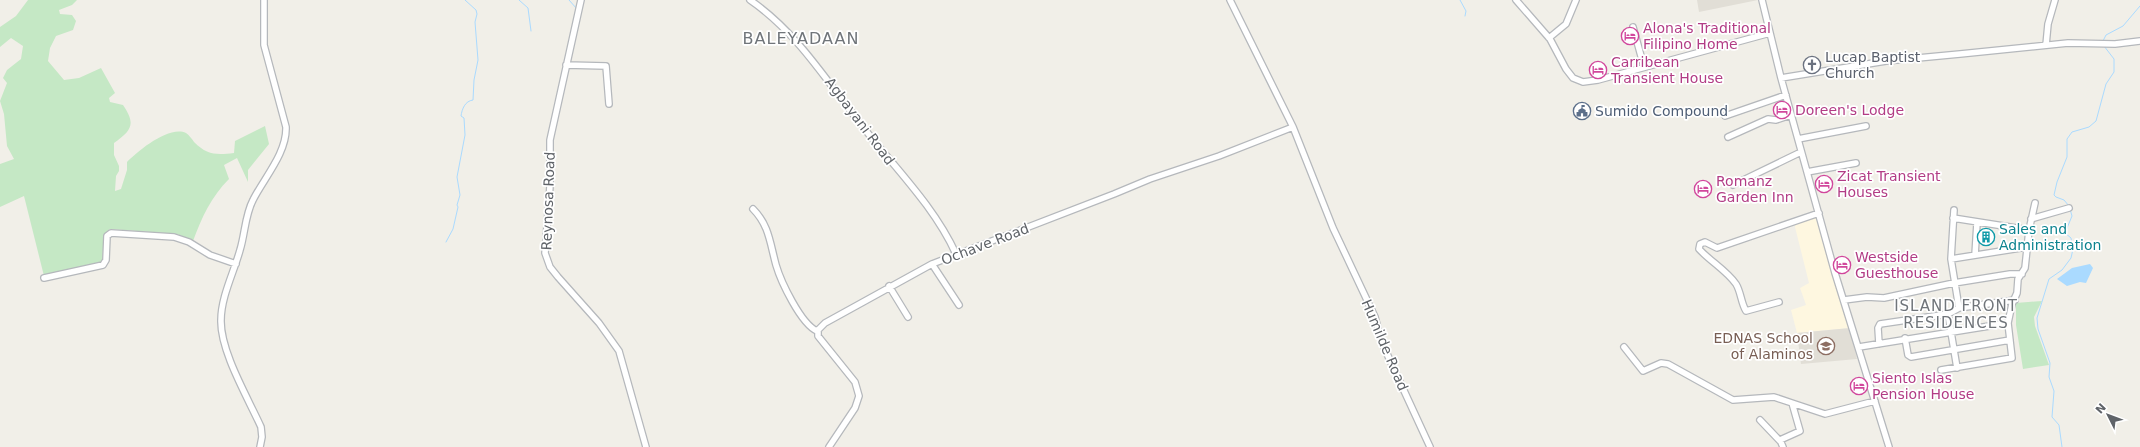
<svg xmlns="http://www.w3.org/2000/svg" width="2140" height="447" font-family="'DejaVu Sans',sans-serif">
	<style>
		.commercial { fill: #fef7e0 }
		.education { fill: #e1ded6 }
		.green { fill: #c5e8c5 }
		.water { fill: #aadaff }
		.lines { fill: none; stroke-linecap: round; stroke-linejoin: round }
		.stream { stroke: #aadaff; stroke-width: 1 }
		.minor-casing { stroke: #b5b8bc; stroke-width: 8 }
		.minor { stroke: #fff; stroke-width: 5.5 }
		.labels { text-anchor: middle; stroke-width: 3.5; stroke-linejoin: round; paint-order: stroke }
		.hotel-label { font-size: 14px; fill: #b23c85; stroke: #fff; text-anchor: start }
		.worship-label { font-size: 14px; fill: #5b616d; stroke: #fff; text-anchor: start }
		.service-label { font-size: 14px; fill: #4e5e75; stroke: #fff; text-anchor: start }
		.street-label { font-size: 14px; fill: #5f6368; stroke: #fff }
		.culture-label { font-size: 14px; fill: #0d838f; stroke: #fff; text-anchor: start }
		.education-label { font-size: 14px; fill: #785e54; stroke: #fff; text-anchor: end }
		.neighbourhood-label { font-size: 15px; letter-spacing: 1px; fill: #70757a; stroke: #fff }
		.quarter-label { font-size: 16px; letter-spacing: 1px; fill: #70757a; stroke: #fff }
	</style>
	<rect width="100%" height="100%" fill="#f1efe8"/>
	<!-- commercial -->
	<path class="commercial" d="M1817,214L1850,328L1797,333L1791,310L1806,305L1800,288L1809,283L1794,223Z"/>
	<!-- education -->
	<path class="education" d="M1697,0H1758L1699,12Z
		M1850,328L1857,359L1801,364L1797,333Z"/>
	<!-- green -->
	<path class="green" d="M28,0H77L72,5L59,10L60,14L72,15L76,21L73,30L56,36L50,48L48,61L64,80L79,78L101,68L115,93L109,98L110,102L123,105C136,124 132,130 114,143V155L119,166V171L116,176L115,191L121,189L127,170V162C138,151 169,125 186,133C189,135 192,139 194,142C207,155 216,155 234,153L235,141L265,126L269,144L248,170V182L237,158L224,165L229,179C211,197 202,217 193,241L177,234L110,229L106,232L104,236L102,263L44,276L24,196L0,207V164L14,159L7,146L4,114L0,101L7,83L3,78L7,70L21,59L23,46L11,38L0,47V27L16,16Z
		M2042,301L2034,317L2035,326L2049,365L2023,369L2016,325V303Z"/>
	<!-- water -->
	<path class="water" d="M2090,264L2093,268L2086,283L2080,282L2067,286L2057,279L2072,268Z"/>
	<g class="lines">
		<!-- stream -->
		<path class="stream" d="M519,0L528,8L531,31
			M569,0L577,9
			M1460,0L1466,11L1465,16
			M2103,41L2106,35L2123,26L2140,6
			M2069,206L2064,200L2056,197L2054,195L2057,182L2067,157V139L2072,132L2089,127L2096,121L2106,84L2114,72V59L2104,46
			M446,242L453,229L458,207L457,205L460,195L457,177L465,135L464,118L461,116C462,109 465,101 473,100L474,80L478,60L475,22L477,14L476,10L465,0
			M2062,447L2059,425L2052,417L2054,391L2049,377L2050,363L2038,329L2037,318L2049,279L2062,270L2071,258L2073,249L2071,238L2065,233L2072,216L2070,209"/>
		<defs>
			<path id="minor" d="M581,0L550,140V186L545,253L550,267L558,277L599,323L619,351L646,447
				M750,0C798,33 827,82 863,127C895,168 934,206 956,254
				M1230,0L1293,127L1333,228L1375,317L1382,343L1430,447
				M1516,0L1550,39L1566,69L1573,78L1583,82L1598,80L1770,33
				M1762,0L1781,78L1835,273L1889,447
				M1633,27L1644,67
				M1549,38L1566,24L1576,0
				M2046,45L2048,24L2055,0
				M566,65L606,66L609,104
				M1781,78L1886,61L1960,54L2068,43L2115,44L2140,41
				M1725,116L1786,95
				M1728,137L1768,119L1776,120L1791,115
				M1798,139L1866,126
				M1807,172L1856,163
				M1733,185L1801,152
				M753,209C769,225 770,243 776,265C781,282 801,324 817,331
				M1954,210L1951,259L1959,308
				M1953,218L2029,230
				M2031,219L2069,208
				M1975,255L1977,223
				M1951,259L2027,247
				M932,264L959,305
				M44,278L103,265L106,260L107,236L111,233L174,237L189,242L210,255L236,264
				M889,286L908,317
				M1844,300L1867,297L1884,298L1954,283L2010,274H2022
				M1779,302L1746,311C1741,303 1741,292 1736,284C1726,270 1711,262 1699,249L1700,244L1705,242L1717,248L1819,213
				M1948,314L1957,368
				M1905,338L1908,355L1911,357L2010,340
				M1879,344L1878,328L1880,324L1948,314L1959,308L2015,300
				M1624,347L1643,371L1661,363L1668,364L1733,400L1774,397L1792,403
				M1859,347L2008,323
				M1941,370L2012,358L2008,323L2012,304L2017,293L2018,279L2025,268L2029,230L2035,203
				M1760,420L1780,441
				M260,447L262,437L261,427C248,398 220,351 221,320C221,297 234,272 240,250C245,234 245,215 253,200C264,178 287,153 286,127L264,45V0
				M829,447L855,408L859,396L855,382L818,336V330L825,323L932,264L1114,194L1150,179L1219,156L1293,127
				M1783,447L1780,440L1800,431L1792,403L1825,414L1875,401"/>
		</defs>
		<!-- minor casing -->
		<use href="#minor" class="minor-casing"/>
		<!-- minor -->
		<use href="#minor" class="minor"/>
	</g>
	<!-- icons -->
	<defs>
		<symbol id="hotel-ring" viewBox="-11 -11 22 22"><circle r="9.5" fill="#fff" stroke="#d1479c" stroke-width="1.5"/><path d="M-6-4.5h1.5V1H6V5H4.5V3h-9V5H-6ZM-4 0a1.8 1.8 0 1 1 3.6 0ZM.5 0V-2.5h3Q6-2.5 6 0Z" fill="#d1479c"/></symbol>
		<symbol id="church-ring" viewBox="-11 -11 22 22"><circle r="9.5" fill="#fff" stroke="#6b7280" stroke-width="1.5"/><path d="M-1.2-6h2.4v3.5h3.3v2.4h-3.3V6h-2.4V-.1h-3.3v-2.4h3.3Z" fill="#6b7280"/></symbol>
		<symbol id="civic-ring" viewBox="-11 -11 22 22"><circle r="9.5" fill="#fff" stroke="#5c6f8a" stroke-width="1.5"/><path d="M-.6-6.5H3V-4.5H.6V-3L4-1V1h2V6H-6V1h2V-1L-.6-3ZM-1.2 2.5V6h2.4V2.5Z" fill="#5c6f8a"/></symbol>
		<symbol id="building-ring" viewBox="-11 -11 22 22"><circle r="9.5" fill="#fff" stroke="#0f9aa8" stroke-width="1.5"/><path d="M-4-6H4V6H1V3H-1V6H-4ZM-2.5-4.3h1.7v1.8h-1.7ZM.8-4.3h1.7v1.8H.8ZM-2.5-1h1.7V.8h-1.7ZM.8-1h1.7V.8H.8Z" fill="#0f9aa8"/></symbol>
		<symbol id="school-ring" viewBox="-11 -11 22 22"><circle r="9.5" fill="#fff" stroke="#8d6e63" stroke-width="1.5"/><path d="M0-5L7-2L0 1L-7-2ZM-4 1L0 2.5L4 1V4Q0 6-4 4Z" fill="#8d6e63"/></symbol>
	</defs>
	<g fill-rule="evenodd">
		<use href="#hotel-ring" x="1620" y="26" width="20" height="20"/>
		<use href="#church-ring" x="1802" y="55" width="20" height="20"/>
		<use href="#hotel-ring" x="1588" y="60" width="20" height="20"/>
		<use href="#hotel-ring" x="1772" y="100" width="20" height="20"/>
		<use href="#civic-ring" x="1572" y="101" width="20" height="20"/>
		<use href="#hotel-ring" x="1814" y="174" width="20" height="20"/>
		<use href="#hotel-ring" x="1693" y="179" width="20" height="20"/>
		<use href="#building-ring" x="1976" y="227" width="20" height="20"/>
		<use href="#hotel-ring" x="1832" y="255" width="20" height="20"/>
		<use href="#school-ring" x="1816" y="336" width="20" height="20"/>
		<use href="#hotel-ring" x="1849" y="376" width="20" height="20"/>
	</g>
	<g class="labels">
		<!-- hotel labels -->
		<g class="hotel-label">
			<text x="1643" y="33">Alona's Traditional<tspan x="1643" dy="16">Filipino Home</tspan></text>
			<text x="1611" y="67">Carribean<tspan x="1611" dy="16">Transient House</tspan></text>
			<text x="1795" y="115">Doreen's Lodge</text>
			<text x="1837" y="181">Zicat Transient<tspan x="1837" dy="16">Houses</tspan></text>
			<text x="1716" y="186">Romanz<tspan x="1716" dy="16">Garden Inn</tspan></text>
			<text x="1855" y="262">Westside<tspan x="1855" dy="16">Guesthouse</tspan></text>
			<text x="1872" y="383">Siento Islas<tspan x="1872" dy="16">Pension House</tspan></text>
		</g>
		<!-- worship labels -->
		<g class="worship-label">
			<text x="1825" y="62">Lucap Baptist<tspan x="1825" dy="16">Church</tspan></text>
		</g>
		<!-- service labels -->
		<g class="service-label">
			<text x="1595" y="116">Sumido Compound</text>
		</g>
		<!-- street labels -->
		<g class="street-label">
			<text transform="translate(860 121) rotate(53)" y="5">Agbayani Road</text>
			<text transform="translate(548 201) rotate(-88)" y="5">Reynosa Road</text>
			<text transform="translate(985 244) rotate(-21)" y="5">Ochave Road</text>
			<text transform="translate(1385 345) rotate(67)" y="5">Humilde Road</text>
		</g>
		<!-- culture labels -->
		<g class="culture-label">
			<text x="1999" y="234">Sales and<tspan x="1999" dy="16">Administration</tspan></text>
		</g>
		<!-- education labels -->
		<g class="education-label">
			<text x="1813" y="343">EDNAS School<tspan x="1813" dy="16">of Alaminos</tspan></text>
		</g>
		<!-- neighbourhood labels -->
		<g class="neighbourhood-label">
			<text x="1956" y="311">ISLAND FRONT<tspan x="1956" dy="17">RESIDENCES</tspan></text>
		</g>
		<!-- quarter labels -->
		<g class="quarter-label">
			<text x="801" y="44">BALEYADAAN</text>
		</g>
	</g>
	<!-- north arrow -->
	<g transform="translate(2108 415) rotate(312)" stroke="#ffffff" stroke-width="3" paint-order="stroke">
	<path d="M0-3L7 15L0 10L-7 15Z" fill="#5f6368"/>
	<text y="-6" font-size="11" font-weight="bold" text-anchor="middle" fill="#5f6368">N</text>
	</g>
</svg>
